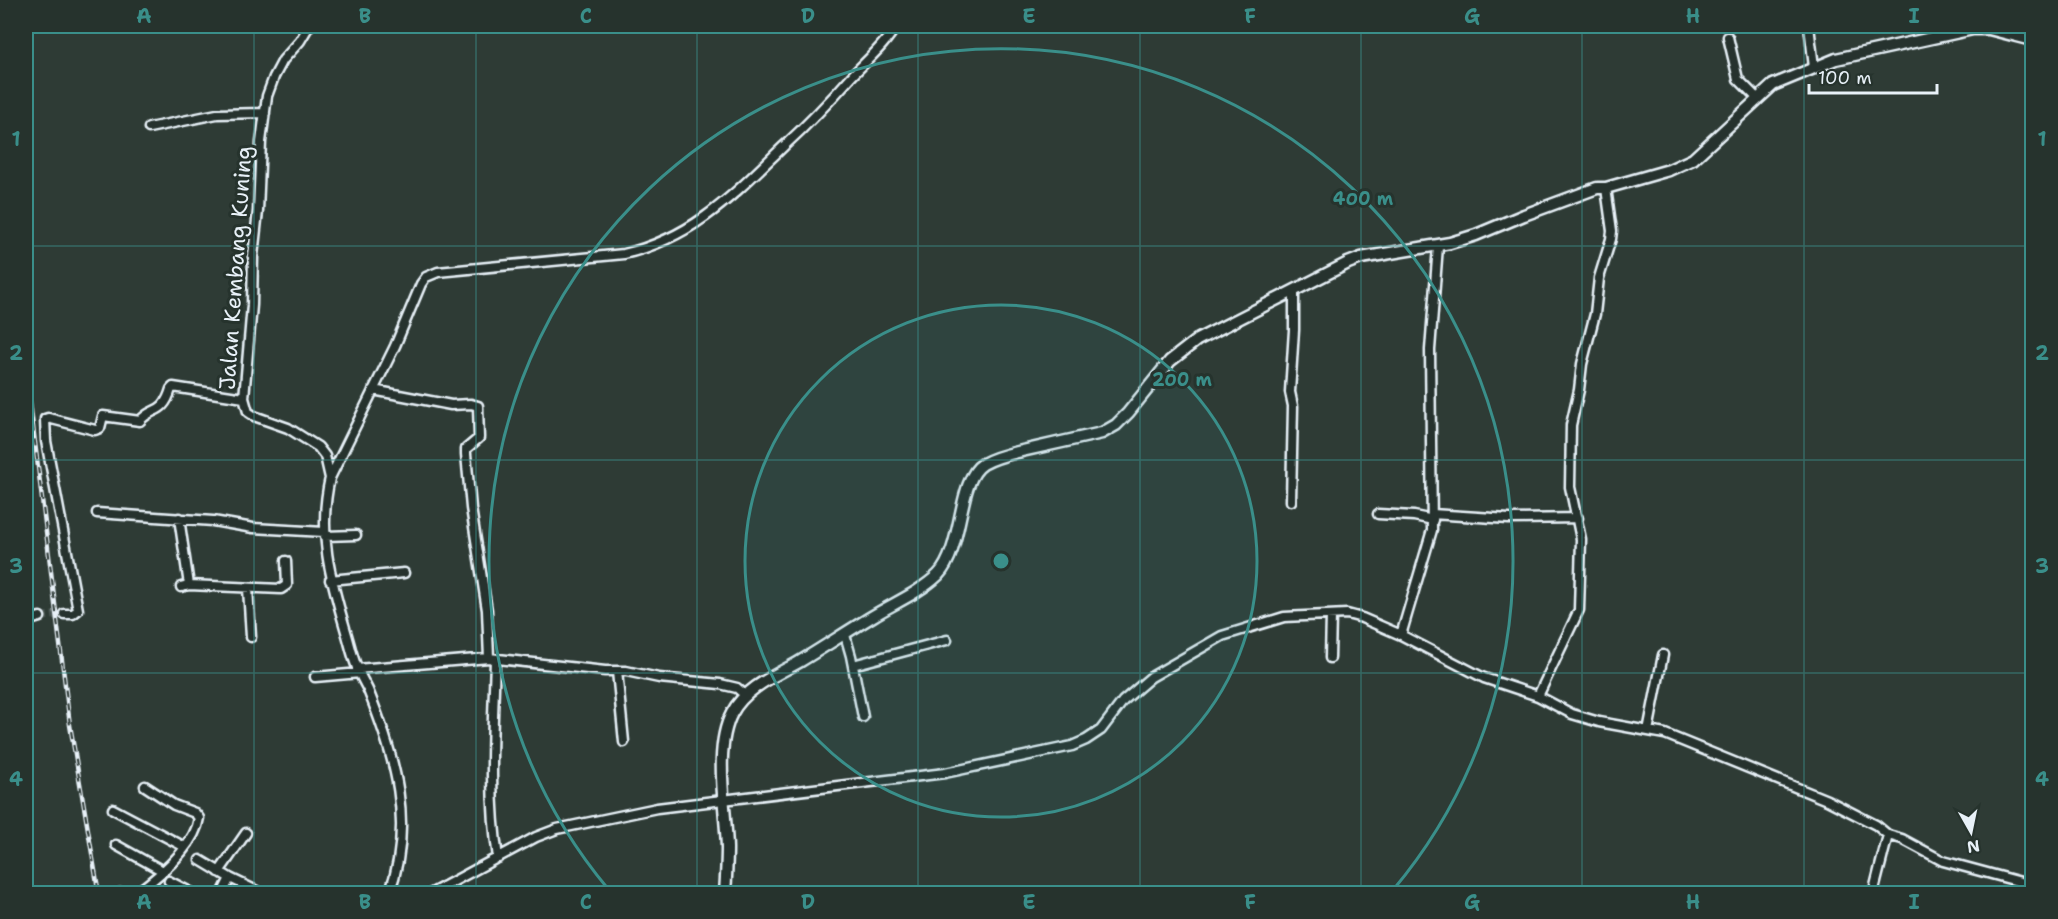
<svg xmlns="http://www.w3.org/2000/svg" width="2058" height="919" font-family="'Shantell Sans',sans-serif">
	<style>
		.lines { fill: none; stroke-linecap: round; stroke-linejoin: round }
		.minor-tunnel { stroke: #4a5652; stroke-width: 8; stroke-dasharray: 8 4; stroke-linecap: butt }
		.minor-casing { stroke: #e8f1f8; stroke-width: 13 }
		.tertiary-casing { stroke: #e8f1f8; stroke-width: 15 }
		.minor { stroke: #26332d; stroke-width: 8 }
		.tertiary { stroke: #26332d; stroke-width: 10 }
		.rail-casing { stroke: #e8f1f8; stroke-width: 4.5 }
		.rail { stroke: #26332d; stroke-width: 2; stroke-dasharray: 7; stroke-linecap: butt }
		.grid { fill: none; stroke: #3a8f8a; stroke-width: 1.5; stroke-opacity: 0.55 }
		.ring { fill: none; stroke: #3a8f8a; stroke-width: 3 }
		.labels { text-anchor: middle; stroke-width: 6; stroke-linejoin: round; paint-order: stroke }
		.street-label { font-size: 22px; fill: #e8f1f8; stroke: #26332d }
		.centre { fill: #3a8f8a; stroke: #26332d; stroke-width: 3 }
		.ring-label { font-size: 18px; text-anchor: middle; font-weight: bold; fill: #3a8f8a; stroke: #26332d; stroke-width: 6; stroke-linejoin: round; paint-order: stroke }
		.neatline { fill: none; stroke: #3a8f8a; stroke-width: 2 }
		.grid-label { font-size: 20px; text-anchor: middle; font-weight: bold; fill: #3a8f8a }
	</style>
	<rect width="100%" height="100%" fill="#2e3b35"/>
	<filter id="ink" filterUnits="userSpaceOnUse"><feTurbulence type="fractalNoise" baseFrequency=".0167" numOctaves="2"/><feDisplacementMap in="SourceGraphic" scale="12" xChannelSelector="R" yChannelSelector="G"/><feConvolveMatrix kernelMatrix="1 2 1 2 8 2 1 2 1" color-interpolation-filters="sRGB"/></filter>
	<g filter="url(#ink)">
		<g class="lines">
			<!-- minor-tunnel -->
			<path class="minor-tunnel" d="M40,617L64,614"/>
			<defs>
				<path id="minor" d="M309,26L300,41L283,60L274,77L267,96L261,142L258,211L253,256L252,305L244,398L248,412L254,416L288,428L318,447L325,456L330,478
					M1809,26L1814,67
					M1728,37L1738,79L1758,99
					M149,128L217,114L265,113
					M373,390L451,405L471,404L478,406L479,438L466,449V454L471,508L487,610L489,658L605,671H626L659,678L720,684L737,688L746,696
					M1291,501L1293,406L1290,392L1294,330V292
					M97,513L213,521L253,528L324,532
					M1378,514L1414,516L1433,520
					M1432,514L1509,519L1578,518
					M179,518L189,585L181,587
					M325,536L356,535
					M330,580L404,573
					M189,585L281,589L287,585L286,561
					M248,588L251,637
					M64,614H73L78,610L46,441L45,419L48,418L95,430L100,428L103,416L140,421C152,406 163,416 171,389L173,387L244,398
					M26,616L30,620L40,617
					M845,635L851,656L863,717
					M1401,635L1432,530L1430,350L1438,246
					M1330,658L1331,615
					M495,660C493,726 488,792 498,858
					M853,665L947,640
					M357,669L489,658
					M617,671L624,742
					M315,677L360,673
					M1538,696L1579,610L1581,539L1570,487L1571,425L1579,390L1582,364L1595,314L1599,278L1611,239L1612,231L1606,188
					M1648,731L1663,655
					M113,809L185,847
					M116,845L163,871
					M200,860L230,878
					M219,872L246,833
					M169,881L194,894
					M120,893L122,894
					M135,894C158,877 195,847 199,818L195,813L174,805L145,786
					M222,894L230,878L263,894
					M389,894C415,823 395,757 368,690C364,682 359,674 356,665C352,655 350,645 347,635C331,580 317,535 330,478L395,346L421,284L426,277L438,272L624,254C695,237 734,194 784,146C808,124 830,101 851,77C866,61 885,45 896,26
					M430,894L536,837L557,829L657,808L945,773L1072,746L1086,740L1101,730L1123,701L1151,677L1222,636L1284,617L1347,614L1362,618L1401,635L1484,678L1538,696L1572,714L1599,722L1665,734L1827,800L1876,825L1888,835L1902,839L1943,861L2032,885
					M1873,894L1888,835"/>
				<path id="tertiary" d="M725,894C726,878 727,863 727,848C726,808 713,749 732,713C745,688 776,675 799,662C824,647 848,631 873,616C894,603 919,593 938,575C964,548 957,480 983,464C995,457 1009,454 1022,451C1049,445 1075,439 1102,433L1116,425L1128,413L1170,361L1197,340L1348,263L1361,258L1450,243L1476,235L1524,215L1597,188H1606L1669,170L1693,159L1773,85L1836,59L1973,29H1989L2032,40"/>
			</defs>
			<!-- minor casing -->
			<use href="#minor" class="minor-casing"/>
			<!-- tertiary casing -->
			<use href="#tertiary" class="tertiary-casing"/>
			<!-- minor -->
			<use href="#minor" class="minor"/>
			<!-- tertiary -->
			<use href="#tertiary" class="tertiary"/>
			<defs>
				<path id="rail" d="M26,370L70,725L99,894"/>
			</defs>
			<!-- rail casing -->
			<use href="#rail" class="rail-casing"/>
			<!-- rail -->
			<use href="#rail" class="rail"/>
		</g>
	</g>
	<!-- grid -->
	<path class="grid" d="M254,26V894M476,26V894M697,26V894M918,26V894M1140,26V894M1361,26V894M1582,26V894M1804,26V894M26,246H2032M26,460H2032M26,673H2032"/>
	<!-- distance rings -->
	<circle cx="1001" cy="561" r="256" fill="#3a8f8a" fill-opacity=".12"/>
	<g class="ring">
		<circle cx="1001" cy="561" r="256"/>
		<path d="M609 890A512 512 0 1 1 1393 890"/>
	</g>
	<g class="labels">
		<!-- street labels -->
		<g class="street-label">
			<text transform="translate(235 268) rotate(-86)" y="8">Jalan Kembang Kuning</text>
		</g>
	</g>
	<circle cx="1001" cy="561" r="9" class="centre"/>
	<g class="ring-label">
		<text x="1363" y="205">400 m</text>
		<text x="1182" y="386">200 m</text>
	</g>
	<!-- margin -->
	<rect width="2058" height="919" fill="none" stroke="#26332d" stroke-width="66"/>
	<!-- north arrow -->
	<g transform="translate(1971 832) rotate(171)" stroke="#26332d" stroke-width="4.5" paint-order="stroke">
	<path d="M0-4.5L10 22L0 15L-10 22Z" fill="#e8f1f8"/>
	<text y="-9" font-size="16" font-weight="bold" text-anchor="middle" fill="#e8f1f8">N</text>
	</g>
	<!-- scale -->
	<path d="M1809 84v9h128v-9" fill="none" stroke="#e8f1f8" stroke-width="3"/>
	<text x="1818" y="84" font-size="18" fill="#e8f1f8" stroke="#26332d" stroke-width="4.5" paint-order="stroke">100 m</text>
	<rect x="33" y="33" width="1992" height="853" class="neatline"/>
	<g class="grid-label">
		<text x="144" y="23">A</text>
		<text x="365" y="23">B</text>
		<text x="586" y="23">C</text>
		<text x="808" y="23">D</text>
		<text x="1029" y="23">E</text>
		<text x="1250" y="23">F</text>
		<text x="1472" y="23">G</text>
		<text x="1693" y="23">H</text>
		<text x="1914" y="23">I</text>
		<text x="16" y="146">1</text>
		<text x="2042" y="146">1</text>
		<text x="16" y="360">2</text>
		<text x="2042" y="360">2</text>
		<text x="16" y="573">3</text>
		<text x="2042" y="573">3</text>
		<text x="16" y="786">4</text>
		<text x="2042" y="786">4</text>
		<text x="144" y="909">A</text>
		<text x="365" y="909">B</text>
		<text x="586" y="909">C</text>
		<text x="808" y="909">D</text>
		<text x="1029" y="909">E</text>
		<text x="1250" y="909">F</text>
		<text x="1472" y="909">G</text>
		<text x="1693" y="909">H</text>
		<text x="1914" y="909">I</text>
	</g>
</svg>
